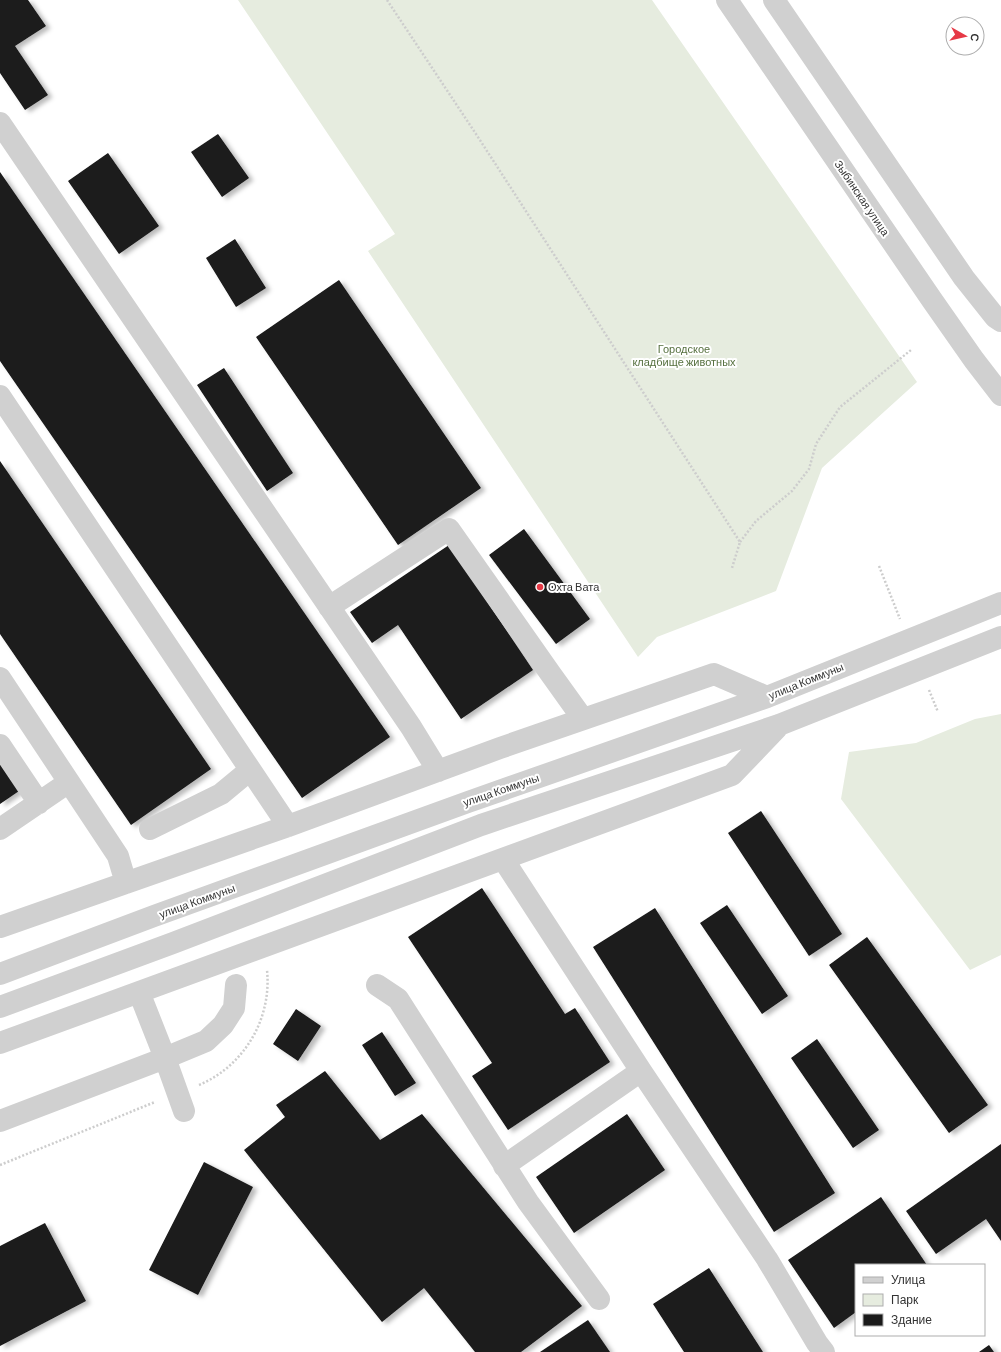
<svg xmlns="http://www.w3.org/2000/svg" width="1001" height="1352" font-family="Barlow,sans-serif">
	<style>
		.green { fill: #e6ecdf }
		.building { fill: #1a1a1a; filter: url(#shadow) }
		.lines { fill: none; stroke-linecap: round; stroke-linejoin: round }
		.path { stroke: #cdcdcd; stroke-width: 2.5; stroke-dasharray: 2 2; stroke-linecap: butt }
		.minor { stroke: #d0d0d0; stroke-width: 22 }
		.poi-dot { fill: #e63946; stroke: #fff; stroke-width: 1.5 }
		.labels { text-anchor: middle; stroke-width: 4; stroke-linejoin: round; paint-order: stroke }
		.street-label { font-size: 11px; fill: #333; stroke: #fff }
		.park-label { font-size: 11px; fill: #56703f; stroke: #fff }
		.poi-label { font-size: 11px; fill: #333; stroke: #fff; text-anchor: start }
	</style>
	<defs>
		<filter id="shadow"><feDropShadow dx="4.5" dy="2.5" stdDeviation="2" flood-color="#0004"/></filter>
	</defs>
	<rect width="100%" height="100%" fill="#fff"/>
	<!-- green -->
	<path class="green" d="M238,0H652L917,382L822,468L776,591L657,637L638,657L368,251L395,234Z
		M1001,714V955L970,970L841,799L849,752L916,743L975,719Z"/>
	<!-- building -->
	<path class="building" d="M0,0H28L46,26L15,46L48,95L25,110L0,73Z
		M218,134L249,178L222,197L191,152Z
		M108,153L159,226L119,254L68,181Z
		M0,172L390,737L302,798L0,361Z
		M235,239L266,288L236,307L206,258Z
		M339,280L481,488L398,545L256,337Z
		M224,368L293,473L267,491L197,385Z
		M0,461L211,769L131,825L0,634Z
		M524,529L590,619L556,644L489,555Z
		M449,545L533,670L461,719L398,625L372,643L350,612Z
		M0,763L19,791L0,804Z
		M761,811L842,934L809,956L728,833Z
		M482,888L565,1014L575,1008L610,1062L508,1130L472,1076L492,1063L408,937Z
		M727,905L788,996L762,1014L700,923Z
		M655,908L835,1193L774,1232L593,947Z
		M867,937L988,1105L949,1133L829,965Z
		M296,1009L321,1026L298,1061L273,1044Z
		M382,1032L416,1083L395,1096L362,1045Z
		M817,1039L879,1130L853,1148L791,1058Z
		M325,1071L380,1140L422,1114L582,1306L521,1352H475L424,1288L382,1322L244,1150L285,1117L276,1105Z
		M627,1114L665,1170L574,1233L536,1177Z
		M1001,1144V1241L986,1219L936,1254L906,1211Z
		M204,1162L253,1187L198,1295L149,1270Z
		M881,1197L927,1265H856V1312L834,1328L788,1260Z
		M45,1223L86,1301L0,1346V1246Z
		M709,1268L763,1352H684L653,1304Z
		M588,1320L610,1352H540Z
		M989,1345L994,1352H979Z"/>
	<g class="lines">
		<!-- path -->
		<path class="path" d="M387,0L476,134L740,542L732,568
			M740,542L756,521L792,491L809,469L816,444L840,407L911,350
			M879,566L900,619
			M929,690L938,712
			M199,1085C244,1066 272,1019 267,970
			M0,1165L155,1102"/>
		<!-- minor -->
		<path class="minor" d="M727,0L932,300L974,360L1001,395
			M774,0L964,278L995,317L1001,321
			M0,123L411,727L438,771
			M0,396L288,826
			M329,607L449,529L550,673L583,719
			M0,678L118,856L126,883
			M0,745L39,803
			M0,829L69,782
			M150,829L221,794L250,770
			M503,859L641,1071L767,1259L817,1343L824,1352
			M0,927L288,826L500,748L714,674L767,697
			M0,974L154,916L468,802L767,697L1001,603
			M377,985L398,999L528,1202L599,1299
			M139,992L165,1058L184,1111
			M0,1007L173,943L481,825L779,725L1001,637
			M0,1043L732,775L777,728
			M0,1121L165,1058L206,1041L223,1025L234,1008L236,985
			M504,1166L641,1071"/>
	</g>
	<!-- markers -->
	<circle class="poi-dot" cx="540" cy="587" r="4"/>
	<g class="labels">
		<!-- street labels -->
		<g class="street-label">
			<text transform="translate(862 198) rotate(56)" y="4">Зыбинская улица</text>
			<text transform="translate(806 681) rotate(-22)" y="4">улица Коммуны</text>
			<text transform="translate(501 790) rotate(-19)" y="4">улица Коммуны</text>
			<text transform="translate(197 901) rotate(-20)" y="4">улица Коммуны</text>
		</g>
		<!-- park labels -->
		<g class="park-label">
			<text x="684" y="353">Городское<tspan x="684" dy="13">кладбище животных</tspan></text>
		</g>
		<!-- poi labels -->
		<g class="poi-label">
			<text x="548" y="591">Охта Вата</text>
		</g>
	</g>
	<!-- legend -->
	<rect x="855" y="1264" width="130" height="72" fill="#ffffff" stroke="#adadad"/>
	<rect x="863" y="1277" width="20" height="6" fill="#d0d0d0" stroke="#adadad"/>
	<text x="891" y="1284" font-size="12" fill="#333333">Улица</text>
	<rect x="863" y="1294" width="20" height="12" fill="#e6ecdf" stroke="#adadad"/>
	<text x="891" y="1304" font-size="12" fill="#333333">Парк</text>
	<rect x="863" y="1314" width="20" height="12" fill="#1a1a1a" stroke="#adadad"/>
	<text x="891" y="1324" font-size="12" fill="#333333">Здание</text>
	<!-- north arrow -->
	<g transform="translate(965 36) rotate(98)"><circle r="19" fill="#ffffff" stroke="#adadad"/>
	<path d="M0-3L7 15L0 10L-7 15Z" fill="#e63946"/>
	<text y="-6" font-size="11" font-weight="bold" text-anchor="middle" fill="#333333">С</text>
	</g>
</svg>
